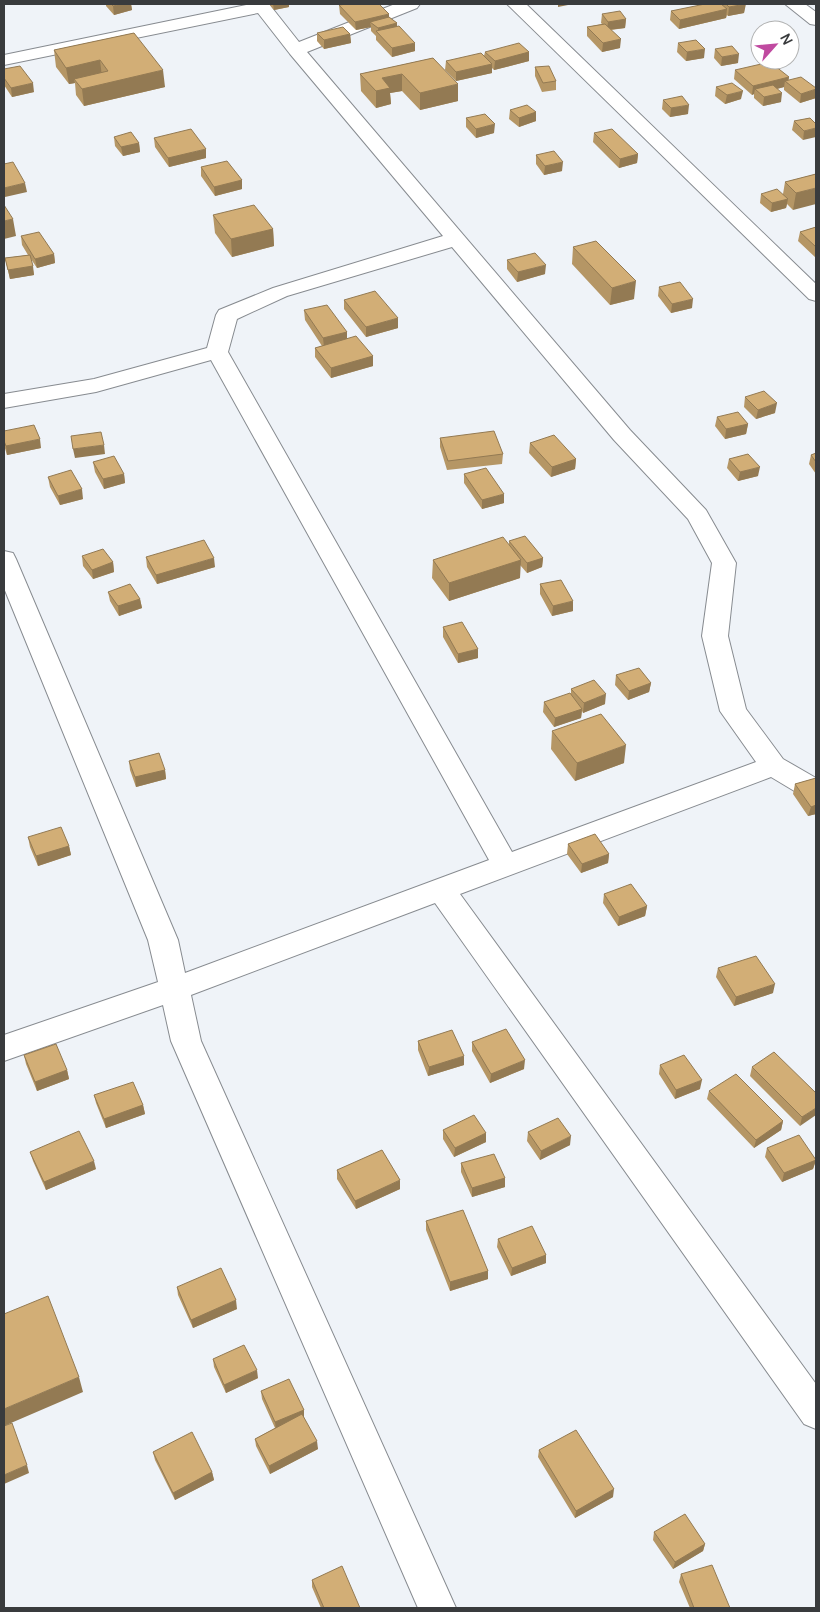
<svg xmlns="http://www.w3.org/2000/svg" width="820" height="1612" font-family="Manrope,sans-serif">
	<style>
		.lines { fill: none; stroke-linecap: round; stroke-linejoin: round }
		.minor-casing { stroke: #878b90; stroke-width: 2 }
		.minor { fill: #fff; fill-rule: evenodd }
		.wall { fill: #b59665 }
		.shaded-wall { fill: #937a53 }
		.building { fill: #d2ae76; stroke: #937a53 }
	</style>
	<rect width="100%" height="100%" fill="#eff3f8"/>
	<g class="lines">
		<defs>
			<path id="minor" d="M251,4H269L299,42L395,4H420L417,8L307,52L630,430L706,510L736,563L728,636L746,709L783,759L816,778V801L806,798L771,777L460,894L816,1384V1429L804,1424L435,903L191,995L201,1041L456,1608H418L171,1041L163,1005L4,1061V1035L158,982L148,940L4,588V551L13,553L16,559L178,940L185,973L489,860L211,360L96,392L4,408V394L94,379L207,348L216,315L219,310L273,288L443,236L290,54L258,13L4,65V55ZM452,247L614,440L688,519L712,563L702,636L720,711L756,762L512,852L228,352L237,319L287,296Z
				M507,4H526L816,284V301L809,299Z
				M785,4H805L816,12V25L810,24Z"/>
		</defs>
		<!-- minor casing -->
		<use href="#minor" class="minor-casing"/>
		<!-- minor -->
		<use href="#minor" class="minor"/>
	</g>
	<!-- wall -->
	<path class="wall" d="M106,4H131L132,10L114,15L106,6Z
		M269,4H289V7L274,10Z
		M722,4H745L744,13L728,16L727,15L726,18L679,29L670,20L671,11Z
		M339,5L389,17L397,23V27L415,51L392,57L376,40V36L371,31V27L356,30L340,14Z
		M602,14L626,19L625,28L611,30L620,48L602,52L587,36V27L602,24L601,23Z
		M134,33L165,87L84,106L76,95L75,83L69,84L56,67L54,50Z
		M317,33L350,34L351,43L324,49L317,41Z
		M678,43L704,58L686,61L677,52Z
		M715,49L738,63L721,66L714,58Z
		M485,52H529V61L494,70L492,68V73L456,81L445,70L446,61L484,56Z
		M433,58L458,101L420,110L402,91L390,93L391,104L376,108L361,91L360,74Z
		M535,67L556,81V90L542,92L535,76Z
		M4,69L34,92L12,97L4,85Z
		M735,70L789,77L788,80L816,98L800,103L784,90V87L777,89L781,102L763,106L754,98V94L752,95L734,79Z
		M716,87L741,99L725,104L715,96Z
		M663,100L688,114L670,117L662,109Z
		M510,110L536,112V121L519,127L509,119Z
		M466,118L494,133L476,138L466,127Z
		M810,118L803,140L792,130L794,121Z
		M594,133L638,154L637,163L619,168L593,142Z
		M114,137L139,143L140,152L123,156L115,146Z
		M154,138L206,158L169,167L155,147Z
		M536,155L562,171L544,175L536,164Z
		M201,167L242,180V189L215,196L201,176Z
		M816,174L793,210L787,204L786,208L771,212L760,203L761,194H783L785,182Z
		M213,215L273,229L274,246L232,257L215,233Z
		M816,227V258L798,241L800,232Z
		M21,236L54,254L55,263L37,268L31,259L34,275L10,279L5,258L28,255L22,245Z
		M573,247L634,299L610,305L572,264Z
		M507,260L545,274L517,282L507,269Z
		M659,287L692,308L671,313L658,296Z
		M344,300L398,328L366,337L344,309Z
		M304,310L347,332V338L373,356V366L331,378L315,357V348L322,346L305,320Z
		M745,397L775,413L756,419L744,407Z
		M717,417L748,424L746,434L725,439L715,426Z
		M4,431L41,448L7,455L4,445Z
		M440,438L503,454L502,464L447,470L440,447Z
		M530,443L576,459L575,469L551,477L529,453Z
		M816,453V474L809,464L811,455Z
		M729,459L758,476L738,481L727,468Z
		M93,462L124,474L125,483L104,489L95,472Z
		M464,474L504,503L482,509L464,483Z
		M48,477L83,499L60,505L50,487Z
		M509,541L543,558L542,567L527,573L520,565V578L449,601L432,578L433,560L509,545Z
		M82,556L113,562L114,572L93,579L83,566Z
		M146,557L215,567L157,584L147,567Z
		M540,584L573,611L552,616L540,594Z
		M108,592L140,599L142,608L119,616L110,601Z
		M443,627L478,658L458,663L443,637Z
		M616,675L651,683L649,692L628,700L615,685Z
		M571,689L605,704L583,713L582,711L581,718L554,727L543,712L544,702L571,694Z
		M552,731L624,763L575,781L551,749Z
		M129,761L165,770L166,779L136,787L130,770Z
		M816,778V814L808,816L793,794L795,784Z
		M28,837L69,846L71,855L38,866L30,847Z
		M568,844L609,854L608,863L581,873L567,854Z
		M604,894L647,906L645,916L618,926L603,903Z
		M718,968L773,993L734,1006L716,977Z
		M418,1041L464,1065L428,1076L418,1050Z
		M472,1042L524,1069L490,1083L472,1051Z
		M24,1055L67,1070L69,1079L37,1091L26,1064Z
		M660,1065L700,1089L675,1099L659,1074Z
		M752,1067L816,1093L800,1126L750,1076Z
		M709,1091L783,1121L781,1130L754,1148L707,1099Z
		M94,1095L143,1105L145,1114L106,1128L96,1103Z
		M443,1130L486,1133V1142L454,1157L443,1139Z
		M528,1132L570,1145L540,1160L527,1141Z
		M767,1148L816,1160L813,1169L782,1182L765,1157Z
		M30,1152L96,1169L46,1190L33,1161Z
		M461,1163L505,1178V1187L472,1197L461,1172Z
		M337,1170L400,1189L356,1209L337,1179Z
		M426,1221L488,1271V1279L450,1291L426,1230Z
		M498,1239L546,1255V1263L511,1276L497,1247Z
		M177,1287L237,1309L193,1328L178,1295Z
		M213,1359L258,1378L226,1393L214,1367Z
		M261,1391L304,1410V1418L318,1449L270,1474L256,1446L255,1439L275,1428L262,1399Z
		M539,1450L613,1497L575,1518L538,1457Z
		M153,1452L212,1472L214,1480L175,1500L155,1460Z
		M654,1532L705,1544L703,1551L673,1569L653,1540Z
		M681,1574L730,1608H690L679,1582Z
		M312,1580L360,1608H321L312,1587Z"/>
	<!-- shaded-wall -->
	<path class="shaded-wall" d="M122,4H131L132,10L114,15L113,6Z
		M273,4H289V7L274,10Z
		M558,4H573L558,7Z
		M746,4L744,13L728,16L729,7Z
		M727,9L726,18L679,29L680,20Z
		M389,14V22H370L371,27L356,30L355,22Z
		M626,19L625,28L607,30L608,22Z
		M397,23V32L378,33V28Z
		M350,34L351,43L324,49V40Z
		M621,39L620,48L602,52L603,43Z
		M415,43V51L392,57V48Z
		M705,49L704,58L686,61L687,52Z
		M529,52V61L494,70L495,61Z
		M739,54L738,63L721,66L722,57Z
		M100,60L102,77L74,79L75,83L69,84L66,68Z
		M492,64V73L456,81V72Z
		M163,70L165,87L84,106L82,89Z
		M402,74V91L390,93L391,104L376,108V91L382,78Z
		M789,77L788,84L785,81L784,87L760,93L755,89L754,94L752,95L753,86Z
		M33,83L34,92L12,97L11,88Z
		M458,84V101L420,110V93Z
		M816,89V98L800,103L801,94Z
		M743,91L741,99L725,104L727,95Z
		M782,93L781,102L763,106L764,97Z
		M689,105L688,114L670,117L671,108Z
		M536,112V121L519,127V118Z
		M495,124L494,133L476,138V129Z
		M816,128V137L803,140L804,131Z
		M139,143L140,152L123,156L121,147Z
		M206,149V158L169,167L168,158Z
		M638,154L637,163L619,168L620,159Z
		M563,162L562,171L544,175L545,166Z
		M242,180V189L215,196L214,187Z
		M25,183L27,192L5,197L4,188Z
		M816,188V204L793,210L796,193Z
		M788,199L786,208L771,212L772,203Z
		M13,219L16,236L4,239V221Z
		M273,229L274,246L232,257L231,239Z
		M54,254L55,263L37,268L35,259Z
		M546,265L545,274L517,282L518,272Z
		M33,266L34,275L10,279L8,270Z
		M636,281L634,299L610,305L612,288Z
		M693,299L692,308L671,313L672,304Z
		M398,318V328L366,337V327Z
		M347,332V342L324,347L323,338Z
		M373,356V366L331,378V368Z
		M777,403L775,413L756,419L758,410Z
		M748,424L746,434L725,439L726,429Z
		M40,439L41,448L7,455L6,446Z
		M104,445L105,454L75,458L73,449Z
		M576,459L575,469L551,477L552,467Z
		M760,467L758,476L738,481L740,472Z
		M124,474L125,483L104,489L103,479Z
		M82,489L83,499L60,505L58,496Z
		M504,494V503L482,509V500Z
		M214,558L215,567L157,584L156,575Z
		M543,558L542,567L527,573V563Z
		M521,560L520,578L449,601V583Z
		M113,562L114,572L93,579L92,570Z
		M140,599L142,608L119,616L118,606Z
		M573,601V611L552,616L553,606Z
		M478,649V658L458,663V654Z
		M651,683L649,692L628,700L629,691Z
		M606,694L605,704L583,713L584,703Z
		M582,709L581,718L554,727L555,718Z
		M626,745L624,763L575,781L577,763Z
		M165,770L166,779L136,787L135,777Z
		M816,805V814L808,816L811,807Z
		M69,846L71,855L38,866L36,856Z
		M609,854L608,863L581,873L582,864Z
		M647,906L645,916L618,926L619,917Z
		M775,984L773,993L734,1006L736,997Z
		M464,1056V1065L428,1076L429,1067Z
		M525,1060L524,1069L490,1083L491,1074Z
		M67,1070L69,1079L37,1091L35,1082Z
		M702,1080L700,1089L675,1099L676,1090Z
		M143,1105L145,1114L106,1128L104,1119Z
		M816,1108V1115L800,1126L802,1117Z
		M783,1121L781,1130L754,1148L756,1140Z
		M486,1133V1142L454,1157L455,1148Z
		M571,1136L570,1145L540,1160L541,1151Z
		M816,1160L813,1169L782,1182L784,1173Z
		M94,1161L96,1169L46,1190L44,1182Z
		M505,1178V1187L472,1197V1188Z
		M400,1180V1189L356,1209L355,1201Z
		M546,1255V1263L511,1276L512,1268Z
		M488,1271V1279L450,1291V1282Z
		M236,1300L237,1309L193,1328L191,1320Z
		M257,1370L258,1378L226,1393L224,1385Z
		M79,1377L83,1392L4,1426V1409Z
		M304,1410V1418L276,1430L275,1422Z
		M317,1441L318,1449L270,1474L269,1466Z
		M27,1465L29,1473L4,1484V1475Z
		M212,1472L214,1480L175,1500L173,1493Z
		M614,1489L613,1497L575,1518L576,1511Z
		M705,1544L703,1551L673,1569L675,1562Z"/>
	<!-- building -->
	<path class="building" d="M111,4H122L113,6Z
		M347,4H379L389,14L355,22L339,5Z
		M705,4H721L727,9L680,20L671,11Z
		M726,4H746L729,7Z
		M620,11L626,19L608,22L602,14Z
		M389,17L397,23L378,28L370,22Z
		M605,24L621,39L603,43L587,27Z
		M399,26L415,43L392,48L376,31Z
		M343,27L350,34L324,40L317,33Z
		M134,33L163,70L82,89L74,79L108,71L100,60L66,68L54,50Z
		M696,40L705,49L687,52L678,43Z
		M519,43L529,52L495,61L485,52Z
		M732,46L739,54L722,57L715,49Z
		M481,53L492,64L456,72L446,61Z
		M433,58L458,84L420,93L402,74L382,78L390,88L376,91L360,74Z
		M770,62L789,77L753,86L735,70Z
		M20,66L33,83L11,88L4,78V69Z
		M549,66L556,81L543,83L535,67Z
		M801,77L816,88V89L801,94L785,81Z
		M732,83L743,91L727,95L716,87Z
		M773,85L782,93L764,97L755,89Z
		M682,96L689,105L671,108L663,100Z
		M527,105L536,112L519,118L510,110Z
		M485,114L495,124L476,129L466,118Z
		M810,118L816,124V128L804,131L794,121Z
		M191,129L206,149L168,158L154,138Z
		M612,129L638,154L620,159L594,133Z
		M131,132L139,143L121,147L114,137Z
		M554,151L563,162L545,166L536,155Z
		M227,161L242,180L214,187L201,167Z
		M13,162L25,183L4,188V164Z
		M816,174V188L796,193L785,182Z
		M777,189L788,199L772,203L761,194Z
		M4,205L13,219L4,221Z
		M254,205L273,229L231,239L213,215Z
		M816,227V247L800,232Z
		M39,232L54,254L35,259L21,236Z
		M596,241L636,281L612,288L573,247Z
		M535,253L546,265L518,272L507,260Z
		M30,255L33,266L8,270L5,258Z
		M680,282L693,299L672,304L659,287Z
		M375,291L398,318L366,327L344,300Z
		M327,305L347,332L323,338L304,310Z
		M356,336L373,356L331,368L315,348Z
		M764,391L777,403L758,410L745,397Z
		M738,412L748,424L726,429L717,417Z
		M34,425L40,439L6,446L4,441V431Z
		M494,431L503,454L448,461L440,438Z
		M101,432L104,445L73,449L71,436Z
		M554,435L576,459L552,467L530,443Z
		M816,453V462L811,455Z
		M748,454L760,467L740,472L729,459Z
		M114,456L124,474L103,479L93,462Z
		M486,468L504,494L482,500L464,474Z
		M71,470L82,489L58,496L48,477Z
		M525,536L543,558L527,563L509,541Z
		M503,537L521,560L449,583L433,560Z
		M204,540L214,558L156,575L146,557Z
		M103,549L113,562L92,570L82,556Z
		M561,580L573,601L553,606L540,584Z
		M130,584L140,599L118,606L108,592Z
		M462,622L478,649L458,654L443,627Z
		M639,668L651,683L629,691L616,675Z
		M594,680L606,694L584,703L571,689Z
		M570,693L582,709L555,718L544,702Z
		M601,714L626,745L577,763L552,731Z
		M159,753L165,770L135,777L129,761Z
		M816,778V805L811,807L795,784Z
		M61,827L69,846L36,856L28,837Z
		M595,834L609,854L582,864L568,844Z
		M631,884L647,906L619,917L604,894Z
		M756,956L775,984L736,997L718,968Z
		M506,1029L525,1060L491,1074L472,1042Z
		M452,1030L464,1056L429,1067L418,1041Z
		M56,1044L67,1070L35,1082L24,1055Z
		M774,1052L816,1093V1108L802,1117L752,1067Z
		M684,1055L702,1080L676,1090L660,1065Z
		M736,1074L783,1121L756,1140L709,1091Z
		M133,1082L143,1105L104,1119L94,1095Z
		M474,1115L486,1133L455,1148L443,1130Z
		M558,1118L571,1136L541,1151L528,1132Z
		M79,1131L94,1161L44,1182L30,1152Z
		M799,1135L816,1160L784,1173L767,1148Z
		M382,1150L400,1180L355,1201L337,1170Z
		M494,1154L505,1178L472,1188L461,1163Z
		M463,1210L488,1271L450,1282L426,1221Z
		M532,1226L546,1255L512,1268L498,1239Z
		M221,1268L236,1300L191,1320L177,1287Z
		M48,1296L79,1377L4,1409V1314Z
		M244,1345L257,1370L224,1385L213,1359Z
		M289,1379L304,1410L275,1422L261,1391Z
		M302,1414L317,1441L269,1466L255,1439Z
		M12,1423L27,1465L4,1475V1426Z
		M576,1430L614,1489L576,1511L539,1450Z
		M192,1432L212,1472L173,1493L153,1452Z
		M685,1514L705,1544L675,1562L654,1532Z
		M712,1565L730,1608H694L681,1574Z
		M342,1566L360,1608H324L312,1580Z"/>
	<!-- border -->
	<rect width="820" height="1612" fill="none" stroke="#393b3d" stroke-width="10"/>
	<!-- north arrow -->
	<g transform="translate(775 45) rotate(63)"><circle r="24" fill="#ffffff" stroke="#b0b1b1"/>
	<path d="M0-4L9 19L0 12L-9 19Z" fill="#c04aa0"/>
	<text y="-8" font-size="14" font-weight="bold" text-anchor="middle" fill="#393b3d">N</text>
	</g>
</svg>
